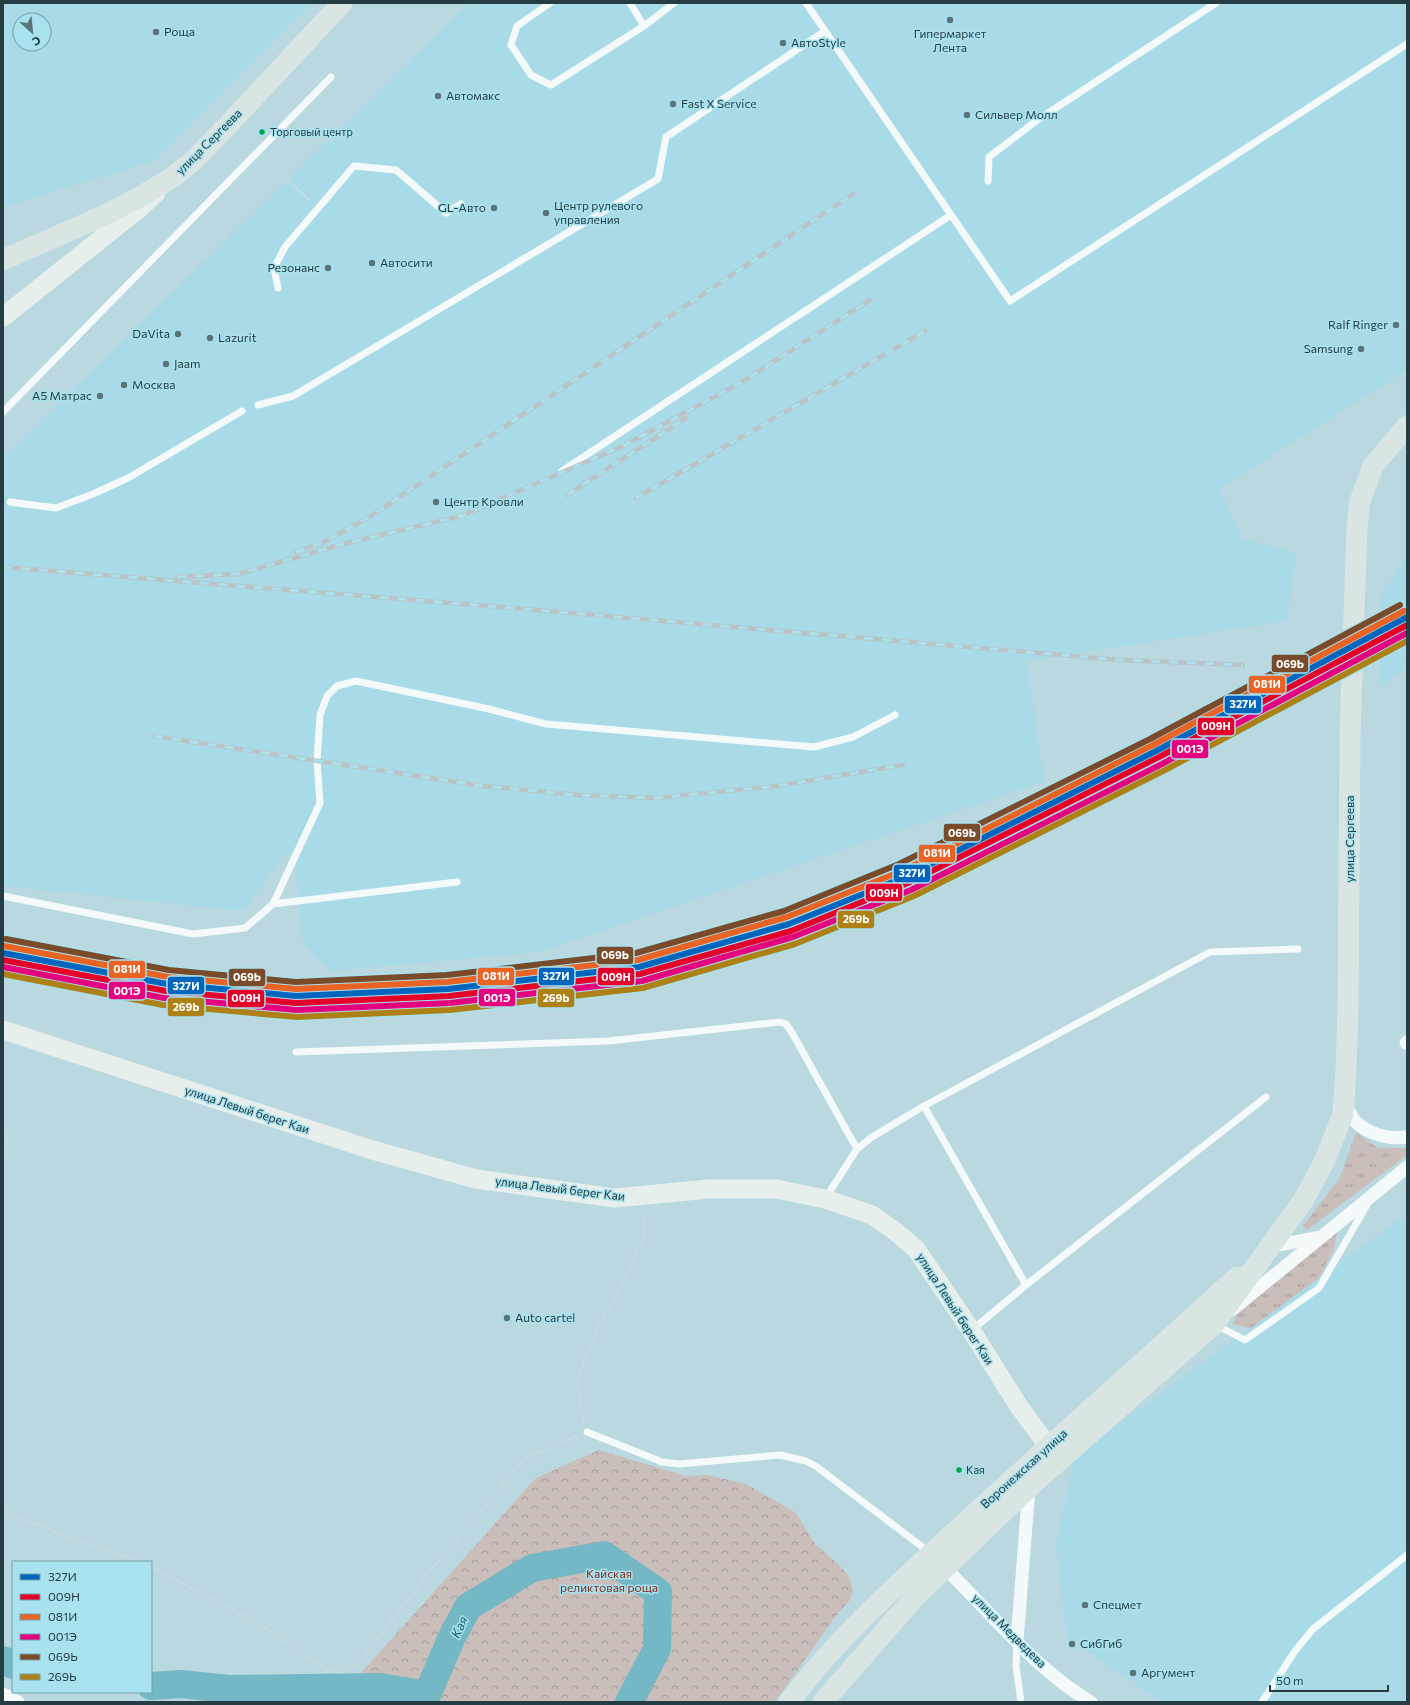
<svg xmlns="http://www.w3.org/2000/svg" width="1410" height="1705" font-family="Commissioner,sans-serif">
	<style>
		.built { fill: #a8dbe7; fill-rule: evenodd }
		.grass { fill: url(#grass-tufts) }
		.forest { fill: url(#forest-crowns) }
		.lines { fill: none; stroke-linecap: round; stroke-linejoin: round }
		.river { stroke: #74b7c5; stroke-width: 28 }
		.path { stroke: #d0dbdd; stroke-width: 2.5; stroke-dasharray: 2 2; stroke-linecap: butt }
		.lane { stroke: #f4f9fa; stroke-width: 7 }
		.street { stroke: #f4f9fa; stroke-width: 13 }
		.secondary { stroke: #e7efed; stroke-width: 19 }
		.primary { stroke: #d9e5e2; stroke-width: 21 }
		.rail-casing { stroke: #bac3c5; stroke-width: 4.5 }
		.rail { stroke: #a9e2ef; stroke-width: 3; stroke-dasharray: 9; stroke-linecap: butt }
		.rail-1-casing { stroke: #a9e2ef; stroke-width: 9 }
		.rail-2-casing { stroke: #a9e2ef; stroke-width: 9 }
		.rail-3-casing { stroke: #a9e2ef; stroke-width: 9 }
		.rail-4-casing { stroke: #a9e2ef; stroke-width: 9 }
		.rail-5-casing { stroke: #a9e2ef; stroke-width: 9 }
		.rail-6-casing { stroke: #a9e2ef; stroke-width: 9 }
		.rail-1 { stroke: #0065bd; stroke-width: 6 }
		.rail-2 { stroke: #e4002b; stroke-width: 6 }
		.rail-3 { stroke: #e86324; stroke-width: 6 }
		.rail-4 { stroke: #e5007d; stroke-width: 6 }
		.rail-5 { stroke: #7a4b2a; stroke-width: 6 }
		.rail-6 { stroke: #ae8117; stroke-width: 6 }
		.poi-dot { fill: #597379; stroke: #a9e2ef; stroke-width: 1.5 }
		.bus-dot { fill: #02a150; stroke: #a9e2ef; stroke-width: 1.5 }
		.labels { text-anchor: middle; stroke-width: 3; stroke-linejoin: round; paint-order: stroke }
		.bus-label { font-size: 11px; fill: #253d42; stroke: #a9e2ef; text-anchor: start }
		.poi-label { font-size: 12px; fill: #253d42; stroke: #a9e2ef; text-anchor: start }
		.street-label { font-size: 12px; fill: #253d42; stroke: #a9e2ef }
		.park-label { font-size: 12px; fill: #7d2d1d; stroke: #a9e2ef }
		.water-label { font-size: 13px; font-style: italic; fill: #175c69; stroke: #a9e2ef }
		.line-badge { stroke: #a9e2ef; stroke-width: 1.5 }
		.badge-label { font-size: 11px; text-anchor: middle; font-weight: bold; fill: #fff }
	</style>
	<defs>
		<pattern id="grass-tufts" width="24" height="20" patternUnits="userSpaceOnUse"><rect width="24" height="20" fill="#cabebb"/><path d="M3 7l-1-3M5 7V3M7 7l1-3M15 17l-1-3M17 17v-4M19 17l1-3" fill="none" stroke="#a49c9a"/></pattern>
		<pattern id="forest-crowns" width="20" height="18" patternUnits="userSpaceOnUse"><rect width="20" height="18" fill="#cabebb"/><path d="M2 6a3 3 0 1 1 6 0M12 15a3 3 0 1 1 6 0" fill="none" stroke="#a49c9a"/></pattern>
	</defs>
	<rect width="100%" height="100%" fill="#b9d8df"/>
	<!-- built -->
	<path class="built" d="M3,3H312L154,161L3,207ZM20,20H44V44H20Z
		M469,3H1407V370L1219,489L1243,539L1297,553L1286,621L1027,661L1044,782L538,952L330,971L303,944L295,857L283,856L244,911L3,886V458ZM1134,390L1180,444L1133,391Z
		M1407,556V668L1379,686L1381,595Z
		M1407,1214V1702H1161L1067,1636L1056,1546L1075,1456Z"/>
	<!-- grass -->
	<path class="grass" d="M1356,1133L1378,1148H1407V1155L1307,1230L1303,1226L1339,1179Z
		M1337,1232L1334,1249L1319,1278L1251,1328L1233,1324L1239,1310Z"/>
	<!-- forest -->
	<path class="forest" d="M599,1450L686,1476L707,1475L746,1484L796,1513L815,1544L840,1566L849,1576L853,1591L850,1600L838,1613L775,1702H335L536,1478Z"/>
	<g class="lines">
		<!-- river -->
		<path class="river" d="M3,1660L13,1665
			M151,1686L181,1684L228,1689L380,1687L427,1695L452,1637L468,1607L532,1568L604,1555L658,1592L657,1649L629,1702"/>
		<!-- path -->
		<path class="path" d="M287,179L310,201
			M3,1128L7,1134L6,1153L3,1158
			M584,1422L580,1406L578,1379L597,1328L622,1285L645,1234V1213
			M3,1510L22,1520L142,1562
			M151,1567L254,1621L326,1669L341,1673L356,1666L435,1565L522,1462L539,1452L577,1436"/>
		<!-- lane -->
		<path class="lane" d="M550,3L517,26L511,45L531,75L551,85L644,26L674,3
			M630,3L644,26
			M806,3L1010,301L1407,44
			M988,181L989,157L1036,121L1216,3
			M278,288L274,268L285,247L354,166L396,170L446,213L461,204
			M258,405L293,396L658,179L666,137L825,31
			M3,412L331,77
			M562,471L951,215
			M10,502L56,508L93,494L128,478L242,411
			M3,896L193,934L245,928L273,904L320,803L317,761L320,715L327,696L337,686L356,681L489,709L546,724L814,747L853,737L895,715
			M273,904L457,882
			M296,1052L609,1041L780,1022L786,1024L791,1031L857,1149
			M924,1106L1026,1285
			M825,1199L857,1149L872,1137L924,1106L1210,952L1298,949
			M1216,1325L1245,1340L1319,1288L1368,1203
			M972,1330L1026,1285L1266,1097
			M587,1432L662,1462L679,1464L780,1455L806,1461L817,1467L929,1552
			M1017,1641L1016,1666L1021,1702
			M1262,1702L1295,1651L1313,1629L1407,1555"/>
		<!-- street -->
		<path class="street" d="M1406,1043L1407,1042
			M1345,1102C1348,1108 1351,1117 1355,1121C1367,1134 1390,1140 1407,1137
			M1270,1247L1319,1237
			M1233,1309L1407,1167
			M940,1563C988,1609 1033,1668 1091,1702
			M1017,1641L1029,1487
			M3,1694L18,1702"/>
		<!-- secondary -->
		<path class="secondary" d="M3,317L141,207L156,193
			M3,1030L369,1149L476,1179L615,1198L709,1189H776L825,1199L872,1215L896,1232L916,1249L971,1330L1018,1405L1048,1446L1060,1457"/>
		<!-- primary -->
		<path class="primary" d="M3,260L105,215L140,197L173,177L193,161L227,126L342,3
			M789,1702C837,1638 899,1583 958,1529C1050,1444 1145,1362 1237,1277
			M823,1702L913,1599L1029,1487L1214,1324L1303,1201L1325,1160L1343,1114L1346,1072L1348,1010L1350,734L1357,527L1360,501L1373,466L1407,426"/>
		<defs>
			<path id="rail" d="M567,495L686,418
				M636,498L925,331
				M296,552L324,542L371,516L853,194
				M3,567L512,608L1120,660L1243,665
				M177,577L238,574L343,544L461,516L625,445L742,382L870,300
				M1391,625L1407,618
				M154,736L483,786L578,795L656,798L777,786L903,765"/>
		</defs>
		<!-- rail casing -->
		<use href="#rail" class="rail-casing"/>
		<!-- rail -->
		<use href="#rail" class="rail"/>
		<defs>
			<path id="rail-1" d="M3,953L167,984L296,996L448,989L639,967L789,924L905,877L1156,751L1407,617"/>
			<path id="rail-2" d="M3,960L166,991L296,1003L449,996L640,974L791,931L908,883L1159,757L1407,625"/>
			<path id="rail-3" d="M4,946L168,977L296,989L447,982L638,960L787,917L902,871L1153,745L1404,611"/>
			<path id="rail-4" d="M3,967L164,998L297,1010L450,1003L642,981L793,937L911,890L1162,764L1407,633"/>
			<path id="rail-5" d="M6,939L169,970L296,982L447,975L636,953L784,911L899,864L1150,739L1400,605"/>
			<path id="rail-6" d="M3,974L163,1005L297,1017L450,1010L643,988L795,944L914,896L1165,770L1407,641"/>
		</defs>
		<!-- rail-1 casing -->
		<use href="#rail-1" class="rail-1-casing"/>
		<!-- rail-2 casing -->
		<use href="#rail-2" class="rail-2-casing"/>
		<!-- rail-3 casing -->
		<use href="#rail-3" class="rail-3-casing"/>
		<!-- rail-4 casing -->
		<use href="#rail-4" class="rail-4-casing"/>
		<!-- rail-5 casing -->
		<use href="#rail-5" class="rail-5-casing"/>
		<!-- rail-6 casing -->
		<use href="#rail-6" class="rail-6-casing"/>
		<!-- rail-1 -->
		<use href="#rail-1" class="rail-1"/>
		<!-- rail-2 -->
		<use href="#rail-2" class="rail-2"/>
		<!-- rail-3 -->
		<use href="#rail-3" class="rail-3"/>
		<!-- rail-4 -->
		<use href="#rail-4" class="rail-4"/>
		<!-- rail-5 -->
		<use href="#rail-5" class="rail-5"/>
		<!-- rail-6 -->
		<use href="#rail-6" class="rail-6"/>
	</g>
	<!-- markers -->
	<g class="poi-dot">
		<circle cx="950" cy="20" r="4"/>
		<circle cx="156" cy="32" r="4"/>
		<circle cx="783" cy="43" r="4"/>
		<circle cx="438" cy="96" r="4"/>
		<circle cx="673" cy="104" r="4"/>
		<circle cx="967" cy="115" r="4"/>
		<circle cx="494" cy="208" r="4"/>
		<circle cx="546" cy="213" r="4"/>
		<circle cx="372" cy="263" r="4"/>
		<circle cx="328" cy="268" r="4"/>
		<circle cx="1396" cy="325" r="4"/>
		<circle cx="178" cy="334" r="4"/>
		<circle cx="210" cy="338" r="4"/>
		<circle cx="1361" cy="349" r="4"/>
		<circle cx="166" cy="364" r="4"/>
		<circle cx="124" cy="385" r="4"/>
		<circle cx="100" cy="396" r="4"/>
		<circle cx="436" cy="502" r="4"/>
		<circle cx="507" cy="1318" r="4"/>
		<circle cx="1085" cy="1605" r="4"/>
		<circle cx="1072" cy="1644" r="4"/>
		<circle cx="1133" cy="1673" r="4"/>
	</g>
	<g class="bus-dot">
		<circle cx="262" cy="132" r="3.5"/>
		<circle cx="959" cy="1470" r="3.5"/>
	</g>
	<g class="labels">
		<!-- bus labels -->
		<g class="bus-label">
			<text x="270" y="136">Торговый центр</text>
			<text x="966" y="1474">Кая</text>
		</g>
		<!-- poi labels -->
		<g class="poi-label">
			<text x="164" y="36">Роща</text>
			<text x="950" y="38" text-anchor="middle">Гипермаркет<tspan x="950" dy="14">Лента</tspan></text>
			<text x="791" y="47">АвтоStyle</text>
			<text x="446" y="100">Автомакс</text>
			<text x="681" y="108">Fast X Service</text>
			<text x="975" y="119">Сильвер Молл</text>
			<text x="554" y="210">Центр рулевого<tspan x="554" dy="14">управления</tspan></text>
			<text x="486" y="212" text-anchor="end">GL-Авто</text>
			<text x="380" y="267">Автосити</text>
			<text x="320" y="272" text-anchor="end">Резонанс</text>
			<text x="1388" y="329" text-anchor="end">Ralf Ringer</text>
			<text x="170" y="338" text-anchor="end">DaVita</text>
			<text x="218" y="342">Lazurit</text>
			<text x="1353" y="353" text-anchor="end">Samsung</text>
			<text x="174" y="368">Jaam</text>
			<text x="132" y="389">Москва</text>
			<text x="92" y="400" text-anchor="end">А5 Матрас</text>
			<text x="444" y="506">Центр Кровли</text>
			<text x="515" y="1322">Auto cartel</text>
			<text x="1093" y="1609">Спецмет</text>
			<text x="1080" y="1648">СибГиб</text>
			<text x="1141" y="1677">Аргумент</text>
		</g>
		<!-- street labels -->
		<g class="street-label">
			<text transform="translate(209 142) rotate(-45)" y="4">улица Сергеева</text>
			<text transform="translate(1350 839) rotate(-90)" y="4">улица Сергеева</text>
			<text transform="translate(247 1110) rotate(18)" y="4">улица Левый берег Каи</text>
			<text transform="translate(560 1189) rotate(7)" y="4">улица Левый берег Каи</text>
			<text transform="translate(955 1309) rotate(57)" y="4">улица Левый берег Каи</text>
			<text transform="translate(1024 1469) rotate(-42)" y="4">Воронежская улица</text>
			<text transform="translate(1009 1631) rotate(45)" y="4">улица Медведева</text>
		</g>
		<!-- park labels -->
		<g class="park-label">
			<text x="609" y="1578">Кайская<tspan x="609" dy="14">реликтовая роща</tspan></text>
		</g>
		<!-- water labels -->
		<g class="water-label">
			<text transform="translate(459 1627) rotate(-65)" y="5">Кая</text>
		</g>
	</g>
	<g class="line-badge">
		<rect x="1271" y="654" width="38" height="19" rx="4" fill="#7a4b2a"/>
		<rect x="1248" y="675" width="38" height="19" rx="4" fill="#e86324"/>
		<rect x="1224" y="695" width="38" height="19" rx="4" fill="#0065bd"/>
		<rect x="1197" y="717" width="38" height="19" rx="4" fill="#e4002b"/>
		<rect x="1171" y="739" width="38" height="20" rx="4" fill="#e5007d"/>
		<rect x="943" y="823" width="38" height="19" rx="4" fill="#7a4b2a"/>
		<rect x="918" y="844" width="38" height="19" rx="4" fill="#e86324"/>
		<rect x="893" y="864" width="38" height="19" rx="4" fill="#0065bd"/>
		<rect x="865" y="883" width="38" height="19" rx="4" fill="#e4002b"/>
		<rect x="837" y="910" width="38" height="19" rx="4" fill="#ae8117"/>
		<rect x="596" y="946" width="38" height="19" rx="4" fill="#7a4b2a"/>
		<rect x="108" y="960" width="38" height="19" rx="4" fill="#e86324"/>
		<rect x="477" y="967" width="38" height="19" rx="4" fill="#e86324"/>
		<rect x="538" y="967" width="37" height="19" rx="4" fill="#0065bd"/>
		<rect x="597" y="967" width="38" height="19" rx="4" fill="#e4002b"/>
		<rect x="228" y="968" width="38" height="19" rx="4" fill="#7a4b2a"/>
		<rect x="167" y="976" width="38" height="19" rx="4" fill="#0065bd"/>
		<rect x="108" y="981" width="38" height="19" rx="4" fill="#e5007d"/>
		<rect x="478" y="988" width="38" height="19" rx="4" fill="#e5007d"/>
		<rect x="537" y="988" width="38" height="20" rx="4" fill="#ae8117"/>
		<rect x="227" y="989" width="38" height="19" rx="4" fill="#e4002b"/>
		<rect x="167" y="997" width="38" height="20" rx="4" fill="#ae8117"/>
	</g>
	<g class="badge-label">
		<text x="1290" y="668">069Ь</text>
		<text x="1267" y="688">081И</text>
		<text x="1243" y="708">327И</text>
		<text x="1216" y="730">009Н</text>
		<text x="1190" y="753">001Э</text>
		<text x="962" y="837">069Ь</text>
		<text x="937" y="857">081И</text>
		<text x="912" y="877">327И</text>
		<text x="884" y="897">009Н</text>
		<text x="856" y="923">269Ь</text>
		<text x="615" y="959">069Ь</text>
		<text x="127" y="973">081И</text>
		<text x="496" y="980">081И</text>
		<text x="556" y="980">327И</text>
		<text x="616" y="981">009Н</text>
		<text x="247" y="981">069Ь</text>
		<text x="186" y="990">327И</text>
		<text x="127" y="995">001Э</text>
		<text x="497" y="1002">001Э</text>
		<text x="556" y="1002">269Ь</text>
		<text x="246" y="1002">009Н</text>
		<text x="186" y="1011">269Ь</text>
	</g>
	<!-- border -->
	<rect width="1410" height="1705" fill="none" stroke="#253d42" stroke-width="8"/>
	<!-- legend -->
	<rect x="12" y="1561" width="140" height="132" fill="#a9e2ef" stroke="#74a0aa"/>
	<rect x="20" y="1574" width="20" height="6" fill="#0065bd" stroke="#74a0aa"/>
	<text x="48" y="1581" font-size="12" fill="#253d42">327И</text>
	<rect x="20" y="1594" width="20" height="6" fill="#e4002b" stroke="#74a0aa"/>
	<text x="48" y="1601" font-size="12" fill="#253d42">009Н</text>
	<rect x="20" y="1614" width="20" height="6" fill="#e86324" stroke="#74a0aa"/>
	<text x="48" y="1621" font-size="12" fill="#253d42">081И</text>
	<rect x="20" y="1634" width="20" height="6" fill="#e5007d" stroke="#74a0aa"/>
	<text x="48" y="1641" font-size="12" fill="#253d42">001Э</text>
	<rect x="20" y="1654" width="20" height="6" fill="#7a4b2a" stroke="#74a0aa"/>
	<text x="48" y="1661" font-size="12" fill="#253d42">069Ь</text>
	<rect x="20" y="1674" width="20" height="6" fill="#ae8117" stroke="#74a0aa"/>
	<text x="48" y="1681" font-size="12" fill="#253d42">269Ь</text>
	<!-- north arrow -->
	<g transform="translate(32 32) rotate(153)"><circle r="19" fill="#a9e2ef" stroke="#74a0aa"/>
	<path d="M0-3L7 15L0 10L-7 15Z" fill="#597379"/>
	<text y="-6" font-size="11" font-weight="bold" text-anchor="middle" fill="#253d42">С</text>
	</g>
	<!-- scale -->
	<path d="M1270 1685v6h118v-6" fill="none" stroke="#253d42" stroke-width="2"/>
	<text x="1276" y="1685" font-size="12" fill="#253d42" stroke="#a9e2ef" stroke-width="3" paint-order="stroke">50 m</text>
</svg>
